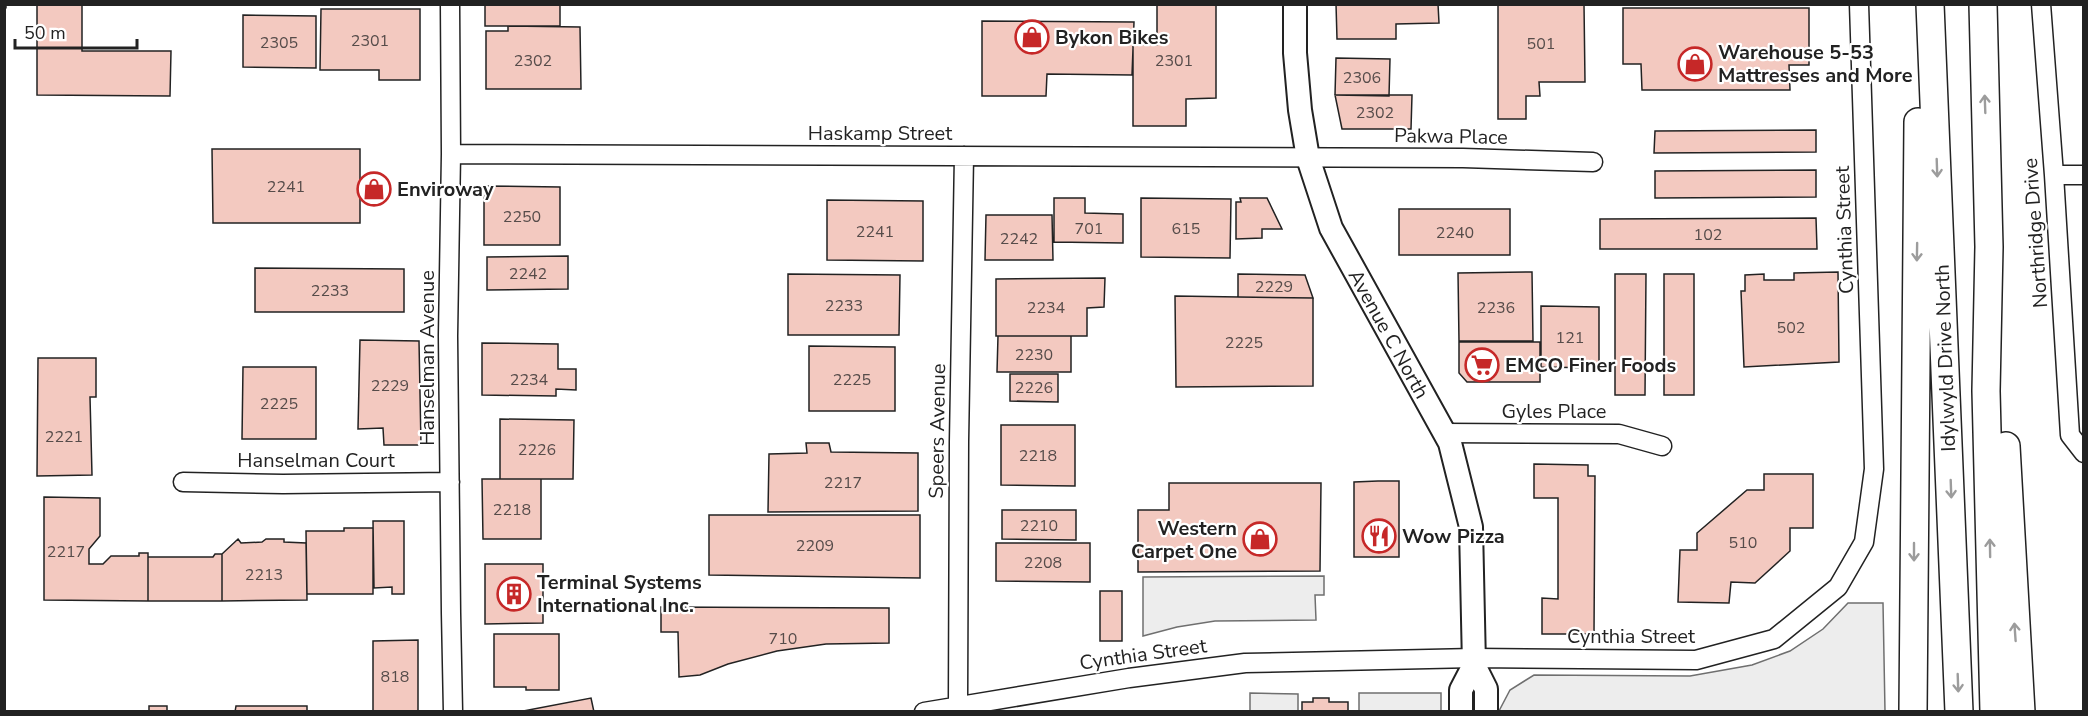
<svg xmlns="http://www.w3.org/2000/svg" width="2088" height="716" font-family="'Nunito Sans',sans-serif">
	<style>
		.parking { fill: #ededed; stroke: #6f6f6f; stroke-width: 1.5 }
		.building { fill: #f3c9c0; stroke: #222; stroke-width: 1.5 }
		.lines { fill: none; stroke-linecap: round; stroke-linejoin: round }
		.minor-casing { stroke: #222; stroke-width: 21 }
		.major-casing { stroke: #222; stroke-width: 26 }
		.highway-casing { stroke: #222; stroke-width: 30 }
		.minor { stroke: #fff; stroke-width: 18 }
		.major { stroke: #fff; stroke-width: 22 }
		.highway { stroke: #fff; stroke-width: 27 }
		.fence { stroke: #222; stroke-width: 1.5; stroke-dasharray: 8 3; stroke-linecap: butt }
		.oneway { stroke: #9c9c9c }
		.labels { text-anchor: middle; stroke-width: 4.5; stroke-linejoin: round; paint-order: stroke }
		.number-label { font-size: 16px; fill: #564c4a }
		.poi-label { font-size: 20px; font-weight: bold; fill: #222; stroke: #fff; text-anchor: start }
		.street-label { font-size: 20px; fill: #222; stroke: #fff }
	</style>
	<rect width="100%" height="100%" fill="#fff"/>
	<!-- parking -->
	<path class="parking" d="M1324,576V595H1315L1316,620L1215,621L1177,627L1143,636V577Z
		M1848,603H1883L1885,711H1499L1510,690L1534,675L1690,676L1752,665L1790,651L1823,629Z
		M1250,693L1298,694V711H1250Z
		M1359,693H1441V711H1359Z"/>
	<!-- building -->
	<path class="building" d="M485,4H560V26H485Z
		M1157,4H1216V98L1186,99V126H1133V44L1157,45Z
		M1336,4H1438L1439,23L1396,24V39H1337Z
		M1498,4H1584L1585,82H1539L1540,96H1526V119H1498Z
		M37,5H82V51H171L170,96L37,95Z
		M1623,8H1809V65H1789L1790,90H1642L1641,64H1623Z
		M321,9H420V80H379V70H320Z
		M243,15L316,16V68L243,67Z
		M982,21L1134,22L1132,75L1047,74L1046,96H982Z
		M508,26L580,27L581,89H486V31H508Z
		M1336,58L1390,59L1389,96L1335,95Z
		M1335,95H1412L1411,129H1342Z
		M1816,130V152L1654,153L1655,131Z
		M212,149H360V223H213Z
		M1816,170V197L1655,198V171Z
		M484,186L560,187V245H484Z
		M1054,198H1085V213L1123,214V243L1054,242Z
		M1141,198L1231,199L1230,258L1141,257Z
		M1240,198H1267L1282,229H1262V238L1236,239V202H1241Z
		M827,200L923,201V261L827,260Z
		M1399,209H1510V255H1399Z
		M986,215H1052L1053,260H985Z
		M1816,218L1817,249H1600V219Z
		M568,256V289L487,290V257Z
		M255,268L404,269V312H255Z
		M1532,272L1533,341H1459L1458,273Z
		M1838,272L1839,362L1744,367L1741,291H1745V275L1764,274V280H1794V273Z
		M788,274L900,275L899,335H788Z
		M1238,274L1305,275L1313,298L1238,297Z
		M1615,274H1646L1645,395H1615Z
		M1664,274H1694V395H1664Z
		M1105,278L1104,307L1087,308V336H996V279Z
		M1175,296L1313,298V386L1176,387Z
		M1541,306L1599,307V368L1541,367Z
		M998,336H1071V372H997Z
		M360,340L419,341L421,445H384L383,428L358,429Z
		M1459,342H1540V382H1467L1459,373Z
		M482,343L558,344V369H576V390L556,389V396L482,395Z
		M809,346L895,347V411H809Z
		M38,358H96V397H90L92,475L37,476Z
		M243,367H316V439H242Z
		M1010,374H1058V402L1010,401Z
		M500,419L574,420L573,479H500Z
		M1001,425H1075V486L1001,485Z
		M806,443H829L831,452L918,453V511L768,512L769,454L807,453Z
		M1534,464L1588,465V476H1595L1594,634H1542V598L1558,599V498H1534Z
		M1764,474H1813V528H1790V551L1755,583L1731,582L1729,603L1678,602L1680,550H1697V533L1747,490H1764Z
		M482,479H541V539H483Z
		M1378,481H1399V557H1354V482Z
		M1169,483H1321L1320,571L1138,572V510H1169Z
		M44,497L100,498V536L89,549V564H103L111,556H139V553H148V601L44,600Z
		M1002,510H1076V540L1002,539Z
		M709,515H920V578L709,575Z
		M373,521H404V594H392V587L374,588Z
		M344,528H373V594H307L306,531H344Z
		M238,539L241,543L262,542L266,539H284V542L306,543L307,600L222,601V554Z
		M996,543H1090V582L996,581Z
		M215,554H222V601H148V557H213Z
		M485,564H543V623L485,624Z
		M1100,591H1122V641H1100Z
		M661,607L889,608V643L826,644L777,651L728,664L700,675L679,677L678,632H661Z
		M494,634H559V690H526V687H494Z
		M418,640V712H373V641Z
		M591,698L594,712H518Z
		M1313,698H1329V702H1348V712H1302V702H1313Z
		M149,706H167V712H149Z
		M236,706H307V712H235Z"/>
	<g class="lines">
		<defs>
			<path id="minor" d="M450,4L451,154L448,336L451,613L453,712
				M2041,4L2054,175L2070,435L2084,453
				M451,154L1463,158L1593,162
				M2054,175H2084
				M1444,433L1619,434L1662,446
				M183,482L283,484L450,482
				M958,706L959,442L964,156
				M924,712L1129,678L1245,663L1474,658L1696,660L1774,639L1838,587L1864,542L1874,469L1859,4"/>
			<path id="major" d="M1295,4V53L1300,110L1308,158L1331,228L1450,443L1471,527L1474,665L1486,689V712
				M1461,712V690L1474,665"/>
			<path id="highway" d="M1930,4L1959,712
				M1983,4L1989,247L1986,391L1994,712
				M2006,446L2021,712
				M1913,712L1918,122"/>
		</defs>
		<!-- minor casing -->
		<use href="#minor" class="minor-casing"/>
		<!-- major casing -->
		<use href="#major" class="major-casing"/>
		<!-- highway casing -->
		<use href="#highway" class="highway-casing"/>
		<!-- minor -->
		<use href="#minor" class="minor"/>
		<!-- major -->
		<use href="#major" class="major"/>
		<!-- highway -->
		<use href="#highway" class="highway"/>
		<!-- fence -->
		<path class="fence" d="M4,8H6V4"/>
	</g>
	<!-- one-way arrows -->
	<defs><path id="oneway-shaft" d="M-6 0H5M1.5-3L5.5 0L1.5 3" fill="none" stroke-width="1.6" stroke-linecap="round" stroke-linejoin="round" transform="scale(1.5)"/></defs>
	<g class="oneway">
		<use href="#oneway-shaft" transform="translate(1985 104) rotate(-92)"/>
		<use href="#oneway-shaft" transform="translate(1937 168) rotate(88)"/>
		<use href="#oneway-shaft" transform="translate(1917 252) rotate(91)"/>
		<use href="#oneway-shaft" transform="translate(1951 489) rotate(88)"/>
		<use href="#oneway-shaft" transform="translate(1990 548) rotate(-91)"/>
		<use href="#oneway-shaft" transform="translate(1914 552) rotate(90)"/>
		<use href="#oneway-shaft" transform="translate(2015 632) rotate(-94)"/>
		<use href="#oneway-shaft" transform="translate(1958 683) rotate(88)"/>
	</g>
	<!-- icons -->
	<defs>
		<symbol id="shop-ring" viewBox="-11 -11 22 22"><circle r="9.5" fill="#fff" stroke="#c62828" stroke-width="1.5"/><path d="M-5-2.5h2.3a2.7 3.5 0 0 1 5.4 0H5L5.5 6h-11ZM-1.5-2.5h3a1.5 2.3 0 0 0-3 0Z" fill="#c62828"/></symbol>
		<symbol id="supermarket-ring" viewBox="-11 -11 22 22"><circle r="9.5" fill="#fff" stroke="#c62828" stroke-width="1.5"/><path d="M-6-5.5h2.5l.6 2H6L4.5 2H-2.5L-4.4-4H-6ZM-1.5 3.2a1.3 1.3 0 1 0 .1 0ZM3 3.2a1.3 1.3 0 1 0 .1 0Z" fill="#c62828"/></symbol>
		<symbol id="restaurant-ring" viewBox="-11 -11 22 22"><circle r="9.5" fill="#fff" stroke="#c62828" stroke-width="1.5"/><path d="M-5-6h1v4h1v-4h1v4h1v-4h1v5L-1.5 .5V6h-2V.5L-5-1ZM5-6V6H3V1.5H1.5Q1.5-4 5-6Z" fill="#c62828"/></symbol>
		<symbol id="building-ring" viewBox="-11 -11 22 22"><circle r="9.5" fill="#fff" stroke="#c62828" stroke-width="1.5"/><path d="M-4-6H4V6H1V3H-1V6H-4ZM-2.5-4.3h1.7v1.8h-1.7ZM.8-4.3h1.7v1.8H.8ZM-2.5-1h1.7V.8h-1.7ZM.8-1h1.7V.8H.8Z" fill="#c62828"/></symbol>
	</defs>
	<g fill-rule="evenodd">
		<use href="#shop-ring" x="1013" y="18" width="38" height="38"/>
		<use href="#shop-ring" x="1676" y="45" width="38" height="38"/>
		<use href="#shop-ring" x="355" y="170" width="38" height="38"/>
		<use href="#supermarket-ring" x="1463" y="346" width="38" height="38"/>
		<use href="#restaurant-ring" x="1360" y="517" width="38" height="38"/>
		<use href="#shop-ring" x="1241" y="520" width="38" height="38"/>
		<use href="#building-ring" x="495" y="575" width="38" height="38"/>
	</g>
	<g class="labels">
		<!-- number labels -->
		<g class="number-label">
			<text x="370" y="46">2301</text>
			<text x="279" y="48">2305</text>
			<text x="1541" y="49">501</text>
			<text x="533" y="66">2302</text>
			<text x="1174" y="66">2301</text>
			<text x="1362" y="83">2306</text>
			<text x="1375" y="118">2302</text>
			<text x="286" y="192">2241</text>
			<text x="522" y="222">2250</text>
			<text x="1089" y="234">701</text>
			<text x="1186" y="234">615</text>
			<text x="875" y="237">2241</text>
			<text x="1455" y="238">2240</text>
			<text x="1708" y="240">102</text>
			<text x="1019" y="244">2242</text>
			<text x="528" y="279">2242</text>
			<text x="1274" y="292">2229</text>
			<text x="330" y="296">2233</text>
			<text x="844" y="311">2233</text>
			<text x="1046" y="313">2234</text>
			<text x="1496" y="313">2236</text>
			<text x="1791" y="333">502</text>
			<text x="1570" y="343">121</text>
			<text x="1244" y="348">2225</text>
			<text x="1034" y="360">2230</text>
			<text x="529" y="385">2234</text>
			<text x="852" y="385">2225</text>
			<text x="390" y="391">2229</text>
			<text x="1034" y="393">2226</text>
			<text x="279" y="409">2225</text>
			<text x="64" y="442">2221</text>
			<text x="537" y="455">2226</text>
			<text x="1038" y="461">2218</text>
			<text x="843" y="488">2217</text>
			<text x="512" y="515">2218</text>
			<text x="1039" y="531">2210</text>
			<text x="1743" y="548">510</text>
			<text x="815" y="551">2209</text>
			<text x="66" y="557">2217</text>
			<text x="1043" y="568">2208</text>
			<text x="264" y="580">2213</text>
			<text x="783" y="644">710</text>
			<text x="395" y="682">818</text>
		</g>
		<!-- poi labels -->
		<g class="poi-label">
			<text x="1055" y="44">Bykon Bikes</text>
			<text x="1718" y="59">Warehouse 5-53<tspan x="1718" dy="23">Mattresses and More</tspan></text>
			<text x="397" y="196">Enviroway</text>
			<text x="1505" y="372">EMCO Finer Foods</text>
			<text x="1237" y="535" text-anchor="end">Western<tspan x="1237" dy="23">Carpet One</tspan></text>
			<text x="1402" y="543">Wow Pizza</text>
			<text x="537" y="589">Terminal Systems<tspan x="537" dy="23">International Inc.</tspan></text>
		</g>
		<!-- street labels -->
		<g class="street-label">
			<text x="880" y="140">Haskamp Street</text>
			<text transform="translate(1451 136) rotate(1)" y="7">Pakwa Place</text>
			<text transform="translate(1844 230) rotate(-92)" y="7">Cynthia Street</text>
			<text transform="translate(2035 233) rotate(-94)" y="7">Northridge Drive</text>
			<text transform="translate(1389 334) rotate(61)" y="7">Avenue C North</text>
			<text transform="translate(427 358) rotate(-90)" y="7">Hanselman Avenue</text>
			<text transform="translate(1945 358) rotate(-92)" y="7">Idylwyld Drive North</text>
			<text x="1554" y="418">Gyles Place</text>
			<text transform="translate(937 431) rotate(-89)" y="7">Speers Avenue</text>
			<text x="316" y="467">Hanselman Court</text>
			<text x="1631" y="643">Cynthia Street</text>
			<text transform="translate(1143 654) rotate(-8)" y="7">Cynthia Street</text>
		</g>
	</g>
	<!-- border -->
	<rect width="2088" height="716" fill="none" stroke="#222222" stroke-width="12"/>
	<!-- scale -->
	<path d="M15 39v9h122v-9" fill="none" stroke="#222222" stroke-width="3"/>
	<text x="24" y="39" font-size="18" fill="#222222" stroke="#ffffff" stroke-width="4.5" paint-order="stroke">50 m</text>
</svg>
